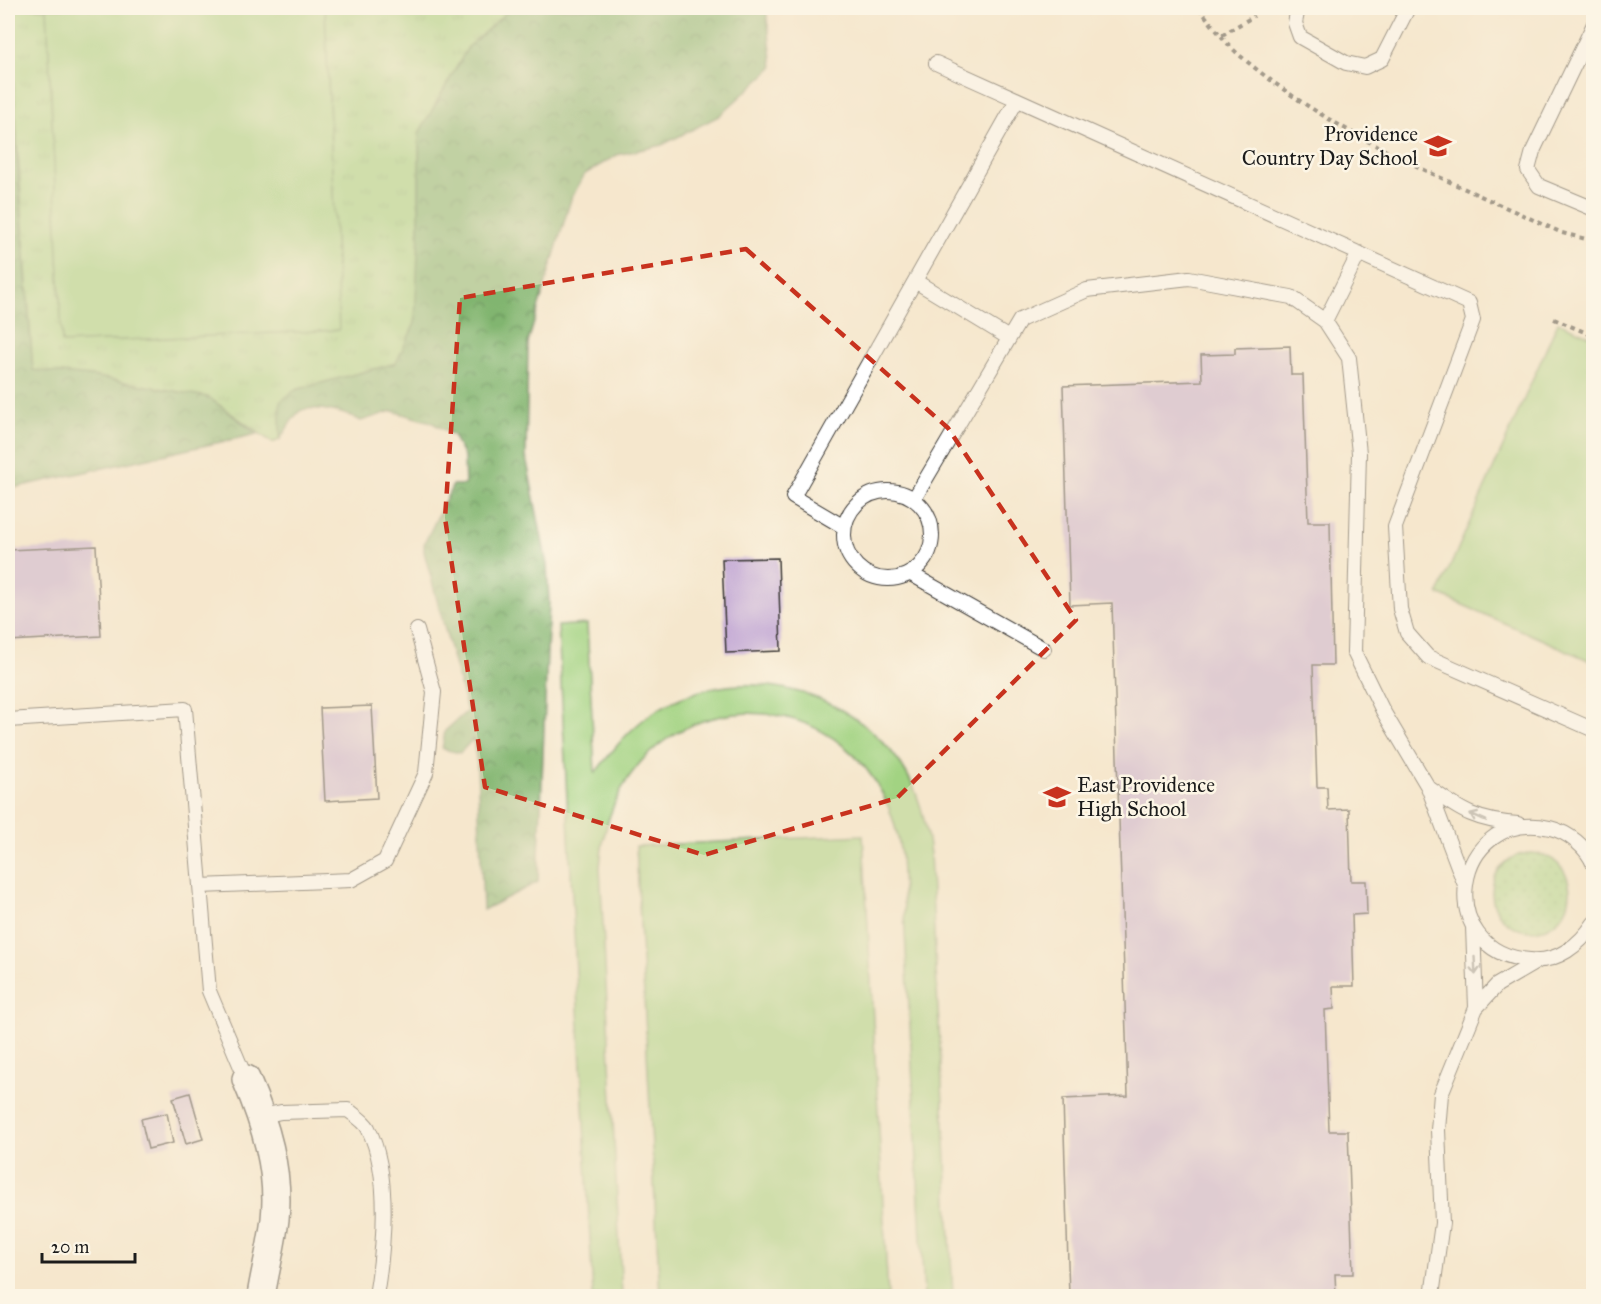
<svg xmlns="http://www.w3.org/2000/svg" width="1601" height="1304" font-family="'IM FELL Great Primer',serif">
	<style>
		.grass { fill: url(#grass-dots); stroke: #5f784f; stroke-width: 1.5 }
		.forest { fill: url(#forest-crowns); stroke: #4e6846; stroke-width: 1.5 }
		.park { fill: url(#park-tufts); stroke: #5f784f; stroke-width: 1.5 }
		.garden { fill: #a2d382; stroke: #5f784f; stroke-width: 1.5 }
		.building { fill: #c4aad6 }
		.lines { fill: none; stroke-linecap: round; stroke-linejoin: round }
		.service-casing { stroke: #3d3a37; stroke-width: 16 }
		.minor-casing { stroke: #3d3a37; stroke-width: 30 }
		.path { stroke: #3d3a37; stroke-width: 4; stroke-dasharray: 4.5 4.5; stroke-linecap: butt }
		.service { stroke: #fff; stroke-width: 14 }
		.minor { stroke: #fff; stroke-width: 27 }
		.oneway { stroke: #999 }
		.marked { fill: none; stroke: #c8321e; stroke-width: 4.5; stroke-dasharray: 12 8; stroke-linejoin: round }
		.labels { text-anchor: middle; stroke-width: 5; stroke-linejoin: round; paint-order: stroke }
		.poi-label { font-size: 21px; fill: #1c1c1c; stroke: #fcf5e5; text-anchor: end }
	</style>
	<defs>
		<pattern id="grass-dots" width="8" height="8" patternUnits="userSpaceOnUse" patternTransform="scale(1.5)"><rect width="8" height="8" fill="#a2d382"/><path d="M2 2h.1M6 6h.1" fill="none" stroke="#8bb570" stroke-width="1.8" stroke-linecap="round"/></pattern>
		<pattern id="forest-crowns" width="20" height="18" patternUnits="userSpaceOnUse" patternTransform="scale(1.5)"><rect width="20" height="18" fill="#81b570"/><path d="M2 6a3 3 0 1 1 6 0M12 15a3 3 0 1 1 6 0" fill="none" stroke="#69925b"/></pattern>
		<pattern id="park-tufts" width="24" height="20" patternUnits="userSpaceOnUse" patternTransform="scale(1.5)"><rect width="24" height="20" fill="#a2d382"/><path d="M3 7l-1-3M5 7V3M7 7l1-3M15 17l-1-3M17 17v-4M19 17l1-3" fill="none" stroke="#8bb570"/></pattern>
	</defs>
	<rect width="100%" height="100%" fill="#fcf5e5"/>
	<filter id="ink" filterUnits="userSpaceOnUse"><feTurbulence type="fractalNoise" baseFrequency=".0167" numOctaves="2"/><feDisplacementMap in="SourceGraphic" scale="12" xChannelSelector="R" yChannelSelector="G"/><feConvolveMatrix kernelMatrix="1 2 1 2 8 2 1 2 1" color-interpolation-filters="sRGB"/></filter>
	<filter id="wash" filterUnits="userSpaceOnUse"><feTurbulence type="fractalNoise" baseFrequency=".008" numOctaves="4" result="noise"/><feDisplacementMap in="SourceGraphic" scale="24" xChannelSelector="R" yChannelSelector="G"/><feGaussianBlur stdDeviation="1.35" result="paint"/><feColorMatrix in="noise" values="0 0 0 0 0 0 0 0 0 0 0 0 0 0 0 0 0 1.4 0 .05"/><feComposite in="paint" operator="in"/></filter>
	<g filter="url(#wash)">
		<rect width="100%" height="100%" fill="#f5e7cd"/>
		<!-- grass -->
		<path class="grass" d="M1492 892a39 39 0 1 1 78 0a39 39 0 1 1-78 0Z"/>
		<!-- forest -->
		<path class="forest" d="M511,8H766L773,67L719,116L662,145L617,155L585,174L571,199L528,342L526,457L547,565L549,602L538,882L483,910L477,764L473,739L460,753L442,749L445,731L467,711L424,552V544L453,485H465L464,457L453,435L431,422L392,411L361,421C350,414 312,404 300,411C293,416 286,431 280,439V402L295,390L396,363L419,230V133L468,47Z
			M8,36L33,370L92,376L208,397L257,434L8,489Z"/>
		<!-- park -->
		<path class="park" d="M8,8H511L468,47L419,133V230L415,323L396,363L295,390L280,402V439L273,443L208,397L92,376L33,370Z"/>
		<!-- garden -->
		<path class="garden" d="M47,8H325L339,330L62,343Z
			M1558,322L1593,337V662L1438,594Z
			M587,624L595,773C612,751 628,730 651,714C732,659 846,685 901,764C919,791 926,822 930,854L953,1296H924L901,855C874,660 613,668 600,867L622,1296H593L558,626Z
			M863,835L888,1296H660L636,846Z"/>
		<g id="blocks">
			<!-- building -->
			<path class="building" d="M1290,346L1291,375H1303L1308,522H1330L1333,665H1313L1317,787H1327L1328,810L1349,809L1351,881H1366L1367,914L1352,915L1354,986H1333L1334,1009L1325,1010L1329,1131H1348L1353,1274H1335L1336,1296H1069L1063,1099L1128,1096L1112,603L1070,605L1063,386L1202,381L1201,355L1235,354V348Z
				M96,546L101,636L8,641V550Z
				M778,558L781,651L726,653L722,559Z
				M372,706L377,798L325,801L320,708Z
				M190,1093L203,1139L186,1144L173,1098Z
				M167,1113L173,1143L148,1149L141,1119Z"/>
		</g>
	</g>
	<g filter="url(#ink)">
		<use href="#blocks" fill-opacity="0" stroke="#3d3a37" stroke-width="1.5"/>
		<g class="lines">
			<defs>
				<path id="service" d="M1298,8L1295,23L1300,37L1346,63L1365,67L1382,59L1408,8
					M1594,24L1533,151L1528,170L1539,186L1594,209
					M936,63L1469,303L1473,320L1395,527L1400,609L1407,633L1428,657L1594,730
					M915,281L1009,338
					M1325,321L1359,253
					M844 535a44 44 0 1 1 88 0a44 44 0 1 1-88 0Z
					M914,499L1020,320L1087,290L1189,278L1291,297L1325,321L1349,358L1359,453L1354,652L1383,711L1428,787L1465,885
					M844,527L793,497L1017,100
					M911,574L1044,649
					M8,720L185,709L209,991L246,1079
					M1429,788C1462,812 1477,821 1518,824
					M1594,865C1587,847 1568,832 1550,828C1452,807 1431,953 1530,960C1557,963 1580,945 1594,923
					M200,886L351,880L385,861L426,773L434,692L417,630
					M1473,927L1476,1008
					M262,1116L281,1112L348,1110C354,1115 364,1121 368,1128C391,1174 384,1247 376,1296
					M1432,1296L1442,1223L1438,1130L1441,1094L1476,1008L1497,985L1538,961"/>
				<path id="minor" d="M246,1079C265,1123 280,1171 275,1219C272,1245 265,1271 261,1296"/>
			</defs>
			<!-- service casing -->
			<use href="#service" class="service-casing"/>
			<!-- minor casing -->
			<use href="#minor" class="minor-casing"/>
			<!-- path -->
			<path class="path" d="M1199,8C1211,23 1223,40 1237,53C1331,135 1450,181 1562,233L1594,241
				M1222,35L1254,16
				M1554,319L1594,336"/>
			<!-- service -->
			<use href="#service" class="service"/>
			<!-- minor -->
			<use href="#minor" class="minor"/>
		</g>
		<!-- one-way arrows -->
		<defs><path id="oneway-shaft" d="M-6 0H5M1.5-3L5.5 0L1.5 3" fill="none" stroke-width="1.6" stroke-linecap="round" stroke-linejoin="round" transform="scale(1.5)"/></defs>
		<g class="oneway">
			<use href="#oneway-shaft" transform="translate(1478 817) rotate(-156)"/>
			<use href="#oneway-shaft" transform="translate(1475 966) rotate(87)"/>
		</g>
	</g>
	<!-- marked area -->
	<path d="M0 0H1601V1304H0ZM746,249L948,428L1076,620L897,798L704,855L485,787L445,518L460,298Z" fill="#f5e7cd" fill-opacity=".55" fill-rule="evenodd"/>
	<path class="marked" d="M746,249L948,428L1076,620L897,798L704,855L485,787L445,518L460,298Z"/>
	<!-- icons -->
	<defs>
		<symbol id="school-bare" viewBox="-9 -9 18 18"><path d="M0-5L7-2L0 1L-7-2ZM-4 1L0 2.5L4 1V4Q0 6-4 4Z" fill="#c8321e" stroke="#fcf5e5" stroke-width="2.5" paint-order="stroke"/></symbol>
	</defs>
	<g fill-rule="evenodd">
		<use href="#school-bare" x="1419" y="127" width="38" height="38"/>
		<use href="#school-bare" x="1038" y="778" width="38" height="38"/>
	</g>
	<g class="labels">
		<!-- poi labels -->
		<g class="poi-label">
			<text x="1418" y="141">Providence<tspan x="1418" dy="24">Country Day School</tspan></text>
			<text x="1077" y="792" text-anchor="start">East Providence<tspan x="1077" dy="24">High School</tspan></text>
		</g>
	</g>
	<!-- margin -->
	<rect width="1601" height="1304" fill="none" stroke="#fcf5e5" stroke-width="30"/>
	<!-- scale -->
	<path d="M42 1253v9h93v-9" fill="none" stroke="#1c1c1c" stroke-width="3"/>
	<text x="51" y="1253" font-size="18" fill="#1c1c1c" stroke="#fcf5e5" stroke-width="4.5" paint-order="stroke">20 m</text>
</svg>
